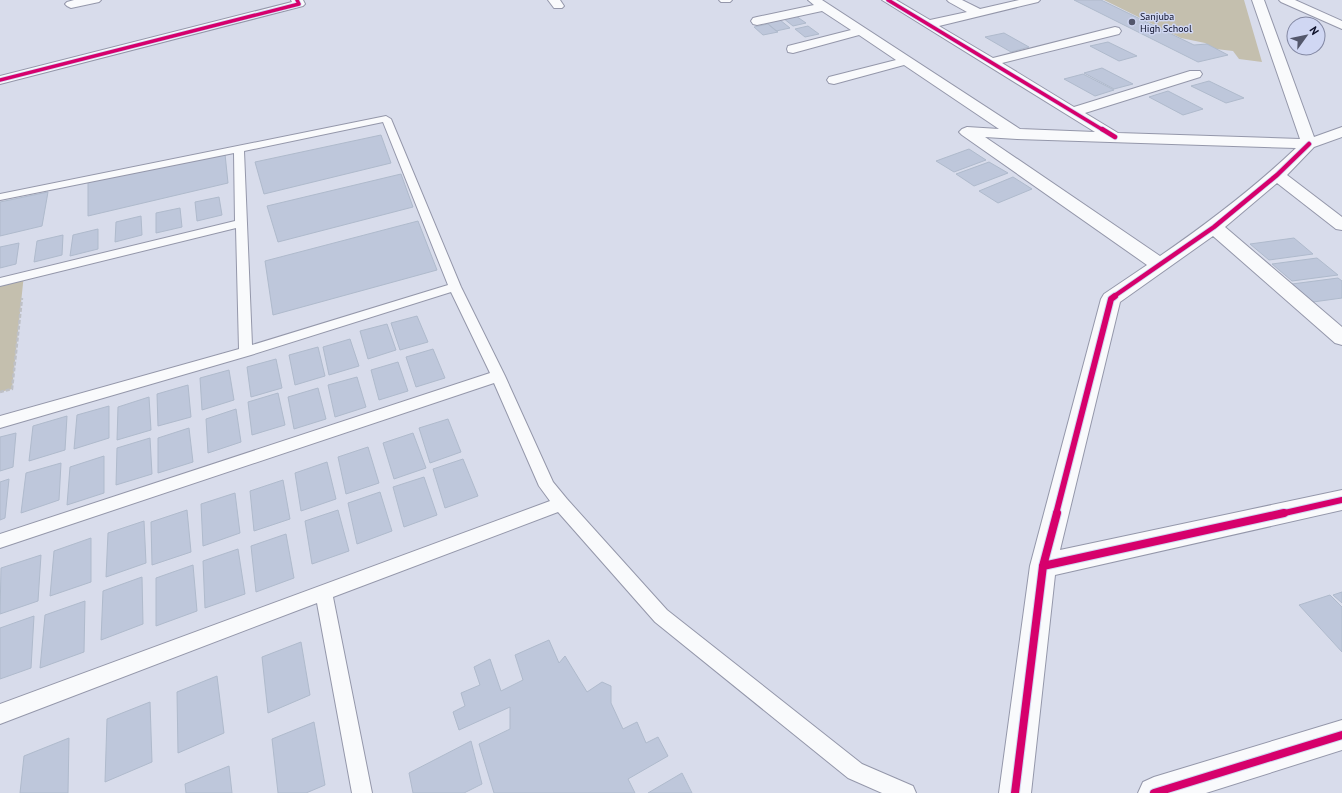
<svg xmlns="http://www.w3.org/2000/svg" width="1342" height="793" font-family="'PT Sans',sans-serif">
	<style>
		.green { fill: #c4bfae }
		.building { fill: #bec7db; stroke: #afbacc }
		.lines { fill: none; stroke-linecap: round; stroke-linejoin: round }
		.service-casing { stroke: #9497aa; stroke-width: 2 }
		.minor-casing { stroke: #9497aa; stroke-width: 2 }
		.path { stroke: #bec0c6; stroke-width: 2.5; stroke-dasharray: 4 2; stroke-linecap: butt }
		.service { fill: #f9fafc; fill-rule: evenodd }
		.minor { fill: #f9fafc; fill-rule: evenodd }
		.cycleway-far3-casing { stroke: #d0d7f3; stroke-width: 5 }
		.cycleway-far2-casing { stroke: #d0d7f3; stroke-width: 6 }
		.cycleway-far1-casing { stroke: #d0d7f3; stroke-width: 8 }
		.cycleway-casing { stroke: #d0d7f3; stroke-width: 10 }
		.cycleway-far3 { stroke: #d6006c; stroke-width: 3.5 }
		.cycleway-far2 { stroke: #d6006c; stroke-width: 4.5 }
		.cycleway-far1 { stroke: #d6006c; stroke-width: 6 }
		.cycleway { stroke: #d6006c; stroke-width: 8 }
		.poi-dot { fill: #53576c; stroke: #d0d7f3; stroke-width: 1.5 }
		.labels { text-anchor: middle; stroke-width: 3; stroke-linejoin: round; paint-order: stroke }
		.far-poi-label { font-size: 10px; fill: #0c0f28; stroke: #d0d7f3; text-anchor: start }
	</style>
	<rect width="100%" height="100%" fill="#d8dceb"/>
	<!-- green -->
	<path class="green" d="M1104,0H1244L1262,62L1239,59L1233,51L1216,49L1205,43L1181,38Z
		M24,274L12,389L0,392V280Z"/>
	<!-- building -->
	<path class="building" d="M1074,0H1101L1194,45L1207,44L1228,55L1198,62Z
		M796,16L806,23L793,26L783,18Z
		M780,20L790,28L776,31L767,23Z
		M768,24L778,32L763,35L754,27Z
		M808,26L819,34L805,37L795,29Z
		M1004,33L1029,47L1011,52L985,37Z
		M1108,42L1137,56L1119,61L1090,46Z
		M1102,68L1133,84L1114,89L1084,73Z
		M1083,74L1114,90L1095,96L1064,79Z
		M1209,81L1244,98L1226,103L1191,86Z
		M1168,91L1203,109L1183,115L1149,97Z
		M381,135L391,163L264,194L255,162Z
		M969,149L986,160L954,172L936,161Z
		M225,154L228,183L88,216V182Z
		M989,162L1008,173L974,186L956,174Z
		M401,174L413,207L278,242L267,206Z
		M1013,177L1032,189L998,203L979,191Z
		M48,192L42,226L0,236V202Z
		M219,197L222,215L197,221L195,202Z
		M180,208L182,227L156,233V213Z
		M141,216L142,235L115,242L116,222Z
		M418,221L437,270L273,315L265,261Z
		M98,229V249L70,256L73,235Z
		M63,235L62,255L34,262L37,241Z
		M1294,238L1313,254L1269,260L1250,244Z
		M19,243L16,264L0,268V247Z
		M1317,258L1338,275L1292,281L1272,264Z
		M1338,278L1342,281V298L1313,302L1292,284Z
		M417,316L428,342L400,350L391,323Z
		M387,324L396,350L368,359L360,331Z
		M350,339L359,366L329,375L323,347Z
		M318,347L325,376L295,385L289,355Z
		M433,349L445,378L416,387L406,357Z
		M276,359L282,388L251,397L247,367Z
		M398,362L408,391L379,400L371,370Z
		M229,370L234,400L202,410L200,378Z
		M357,377L366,407L335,417L328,385Z
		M188,385L191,417L158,426L157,394Z
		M318,388L326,419L294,429L288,397Z
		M278,393L285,425L252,435L248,402Z
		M149,397L151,430L117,440L118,407Z
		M109,406V438L74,449L77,415Z
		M236,409L241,442L208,453L206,419Z
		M67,416L65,450L29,461L33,426Z
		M448,419L461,452L430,463L419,428Z
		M189,428L193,462L158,473V438Z
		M16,433L13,467L0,471V437Z
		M413,433L426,468L394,479L383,443Z
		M150,438L152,474L116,485L117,448Z
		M368,447L379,483L346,494L338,457Z
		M104,456V493L67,505L70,467Z
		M463,459L478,496L445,508L433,469Z
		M327,462L336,499L301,511L295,473Z
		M61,463L59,500L21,513L26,473Z
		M424,477L437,515L404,527L393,487Z
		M9,479L5,518L0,520V482Z
		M283,480L290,519L254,531L250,491Z
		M380,492L392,531L357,544L348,503Z
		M235,493L240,533L203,546L201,504Z
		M187,510L191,552L152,565L151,522Z
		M338,510L349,551L312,564L305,521Z
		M144,521L146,563L106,577L108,533Z
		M286,534L294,578L256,592L251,546Z
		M91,538V582L50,596L54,551Z
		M238,549L245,594L205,608L203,561Z
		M41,555L38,601L0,614L1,568Z
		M193,565L197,611L156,626V578Z
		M142,577L143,624L101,640L103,591Z
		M1342,592V603L1333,595Z
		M1330,595L1342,607V652L1299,605Z
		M85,601L84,652L40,668L45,615Z
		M34,616L31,668L0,679V628Z
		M549,640L559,663L565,656L587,692L602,682L611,686V703L623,729L637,722L646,743L658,737L668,756L628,779L635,793H494L479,744L510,729V707L459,730L453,712L465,706L461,693L480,685L474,667L490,659L501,691L523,680L515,655Z
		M301,642L310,695L268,713L262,657Z
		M217,676L224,733L178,753L177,692Z
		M150,702L152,762L105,782L107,719Z
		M314,722L325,785L306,793H278L272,739Z
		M69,738L68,793H20L24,756Z
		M471,741L482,784L464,793H413L409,773Z
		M229,766L232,793H186L185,784Z
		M682,773L692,793H648Z"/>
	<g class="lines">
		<defs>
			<path id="service" d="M386,116L391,119L461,287L505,376L553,482L567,499L667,610L862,764L913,786L916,793H882L848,778L655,622L558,512L333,597L372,793H352L317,603L0,724V704L550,501L539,486L494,383L0,548V534L490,373L451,292L251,355L0,428V416L239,349L236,228L0,286V278L235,221L234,153L0,200V194ZM383,122L448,285L252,345L244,151Z"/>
			<path id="minor" d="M74,0H101L99,2L71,8L67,6L65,4L67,2Z
				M291,0H303L305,4L303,6L0,84V76L292,2Z
				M548,0H560L564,6L562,8H554Z
				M719,0H732L730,2H721Z
				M808,0H822L1020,129L1095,132L882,0H896L930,20L967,12L949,2L947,0H962L980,9L1019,0H1040L1038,2L939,26L993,58L1115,27L1119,28L1121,31L1119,34L1002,63L1074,107L1190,71H1200L1202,74L1200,77L1085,113L1118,133L1300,139L1252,0H1264L1314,137L1342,127V137L1314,147L1287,175L1342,217V230L1336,229L1277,183L1225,227L1342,327V345L1335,343L1213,236L1120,302L1060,550L1342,490V510L1055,575L1031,793H999L1030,566L1101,299L1104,294L1147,265L962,135L959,132L962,129L967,127L999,129L904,65L834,84L829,83L827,80L829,77L896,60L859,35L793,53L788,52L787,49L788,46L851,30L822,11L757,25L753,24L751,21L753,18L757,17L814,5ZM985,137L1017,139L1296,148C1254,188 1208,223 1160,256Z
				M1279,0H1295L1342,21V29L1281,2Z
				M1342,720V750L1206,793H1138L1143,782L1154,777Z"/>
		</defs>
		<!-- service casing -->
		<use href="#service" class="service-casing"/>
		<!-- minor casing -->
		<use href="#minor" class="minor-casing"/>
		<!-- path -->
		<path class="path" d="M0,392L12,389L22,298"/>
		<!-- service -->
		<use href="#service" class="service"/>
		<!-- minor -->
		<use href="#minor" class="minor"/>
		<defs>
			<path id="cycleway-far3" d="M888,0L1103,130
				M0,80L299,4L297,0"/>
			<path id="cycleway-far2" d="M1102,129L1115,137
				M1113,297L1214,227L1277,175L1309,144"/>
			<path id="cycleway-far1" d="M1056,514L1111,299L1115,296
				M1280,514L1342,500"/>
			<path id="cycleway" d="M1043,566L1284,513
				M1015,793L1043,566L1057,513
				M1154,793L1342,735"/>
		</defs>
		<!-- cycleway-far3 casing -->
		<use href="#cycleway-far3" class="cycleway-far3-casing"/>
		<!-- cycleway-far2 casing -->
		<use href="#cycleway-far2" class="cycleway-far2-casing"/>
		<!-- cycleway-far1 casing -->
		<use href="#cycleway-far1" class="cycleway-far1-casing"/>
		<!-- cycleway casing -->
		<use href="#cycleway" class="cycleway-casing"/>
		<!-- cycleway-far3 -->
		<use href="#cycleway-far3" class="cycleway-far3"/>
		<!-- cycleway-far2 -->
		<use href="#cycleway-far2" class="cycleway-far2"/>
		<!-- cycleway-far1 -->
		<use href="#cycleway-far1" class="cycleway-far1"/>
		<!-- cycleway -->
		<use href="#cycleway" class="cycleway"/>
	</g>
	<!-- markers -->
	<circle class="poi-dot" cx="1132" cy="22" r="4"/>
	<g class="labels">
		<!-- far-poi labels -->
		<g class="far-poi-label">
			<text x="1140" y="20">Sanjuba<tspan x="1140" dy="12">High School</tspan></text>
		</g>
	</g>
	<!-- north arrow -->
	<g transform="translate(1306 36) rotate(57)"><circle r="19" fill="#d0d7f3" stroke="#8287a2"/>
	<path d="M0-3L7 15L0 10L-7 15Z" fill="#53576c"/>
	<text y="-6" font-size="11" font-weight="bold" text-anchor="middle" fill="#0c0f28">N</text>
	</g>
</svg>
